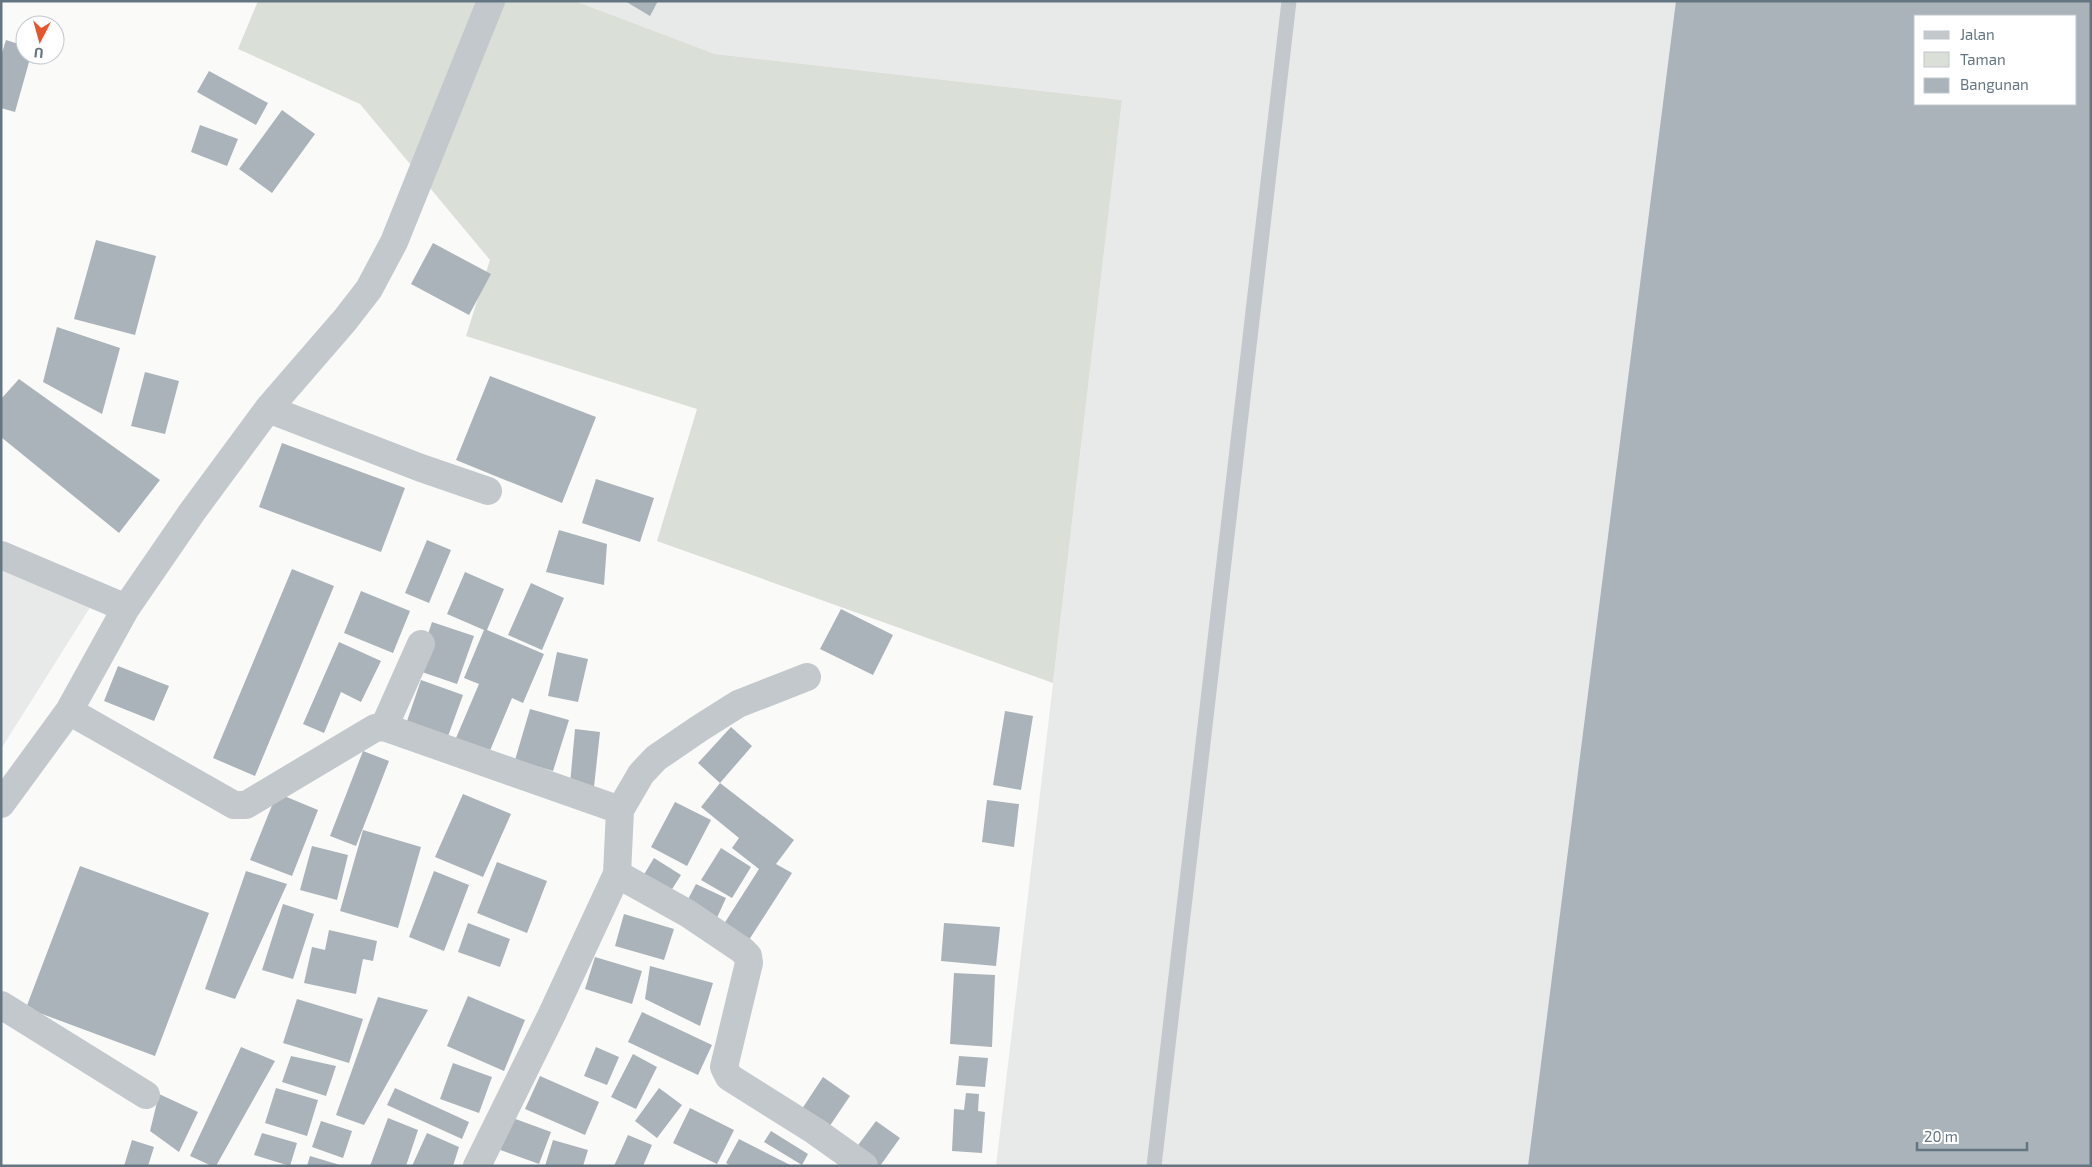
<svg xmlns="http://www.w3.org/2000/svg" width="2092" height="1167" font-family="'Exo 2',sans-serif">
	<style>
		.built { fill: #e8e9e9; fill-rule: evenodd }
		.green { fill: #dadfd7 }
		.building { fill: #aab3b9; fill-rule: evenodd }
		.lines { fill: none; stroke-linecap: round; stroke-linejoin: round }
		.lane { stroke: #c3c8cc; stroke-width: 15 }
		.street { stroke: #c3c8cc; stroke-width: 28 }
	</style>
	<rect width="100%" height="100%" fill="#fafaf8"/>
	<!-- built -->
	<path class="built" d="M575,1H2091V1166H996L1122,100L715,54ZM1916,16H2076V104H1916Z
		M1,559L96,598L1,749Z"/>
	<!-- green -->
	<path class="green" d="M258,1H575L715,54L1122,100L1053,683L657,541L697,409L466,336L490,260L360,104L238,49Z"/>
	<!-- building -->
	<path class="building" d="M625,1H658L650,16Z
		M1676,1H2091V1166H1528ZM1916,16H2076V104H1916Z
		M6,40L25,46V55H31L15,112L1,108V56Z
		M209,71L268,103L256,125L197,92Z
		M282,110L315,134L272,193L239,169Z
		M200,125L238,139L227,166L191,152Z
		M96,240L156,256L135,335L74,319Z
		M433,243L491,274L469,315L411,284Z
		M57,327L120,348L102,414L43,382Z
		M145,372L179,381L165,434L131,426Z
		M490,376L596,417L562,503L456,460Z
		M19,379L160,480L119,533L1,437V399Z
		M282,443L405,488L381,552L259,507Z
		M596,479L654,498L640,542L582,523Z
		M559,530L607,544L604,585L546,572Z
		M427,540L451,550L429,603L405,593Z
		M292,569L334,586L255,776L213,758Z
		M465,572L504,589L487,630L544,654L523,703L512,698L489,753L456,738L479,684L464,678L484,630L447,614Z
		M531,583L564,598L542,650L508,635Z
		M361,591L410,611L393,653L344,633Z
		M841,609L893,635L873,675L820,649Z
		M432,622L474,636L457,684L416,670Z
		M339,642L381,661L361,702L341,692L324,733L303,724Z
		M557,652L588,659L578,702L548,696Z
		M118,666L169,686L154,721L104,701Z
		M421,680L463,695L447,739L406,724Z
		M530,709L569,720L553,771L515,760Z
		M1005,711L1033,716L1021,790L993,785Z
		M731,727L752,746L720,783L698,763Z
		M575,729L600,732L594,787L570,784Z
		M363,751L389,761L356,846L330,836Z
		M720,783L794,840L776,864L792,873L747,943L722,927L759,869L732,848L739,838L701,807Z
		M277,793L318,810L292,876L250,860Z
		M463,794L511,814L483,877L435,857Z
		M987,800L1019,804L1014,847L982,842Z
		M675,802L711,820L687,866L651,847Z
		M363,830L421,847L398,928L340,911Z
		M312,846L348,855L337,900L300,890Z
		M721,848L751,867L732,898L701,880Z
		M654,858L681,875L667,897L640,881Z
		M497,862L547,881L527,933L477,913Z
		M80,866L209,913L155,1056L26,1008Z
		M246,871L287,884L235,999L205,989Z
		M434,871L469,885L444,951L409,937Z
		M696,884L726,898L716,920L685,905Z
		M283,904L314,914L293,979L262,970Z
		M624,914L674,929L664,960L615,946Z
		M468,923L510,939L500,967L458,952Z
		M944,923L1000,927L996,966L941,961Z
		M329,930L377,941L373,961L363,959L356,994L304,983L312,947L325,950Z
		M595,957L642,971L632,1004L585,989Z
		M650,966L713,983L700,1026L645,999Z
		M954,973L995,975L992,1047L950,1044Z
		M468,996L525,1020L504,1071L447,1046Z
		M378,997L428,1010L364,1125L336,1115Z
		M297,999L363,1019L349,1063L283,1043Z
		M642,1012L712,1045L698,1075L628,1042Z
		M241,1047L275,1061L216,1166H212L190,1156Z
		M596,1047L619,1057L607,1085L584,1076Z
		M633,1054L657,1067L636,1109L611,1097Z
		M291,1056L336,1066L326,1096L282,1082Z
		M959,1056L988,1058L985,1087L956,1085Z
		M453,1063L492,1077L479,1113L440,1099Z
		M540,1076L599,1102L585,1135L525,1109Z
		M823,1077L850,1096L827,1130L800,1112Z
		M276,1088L318,1100L307,1136L265,1123Z
		M395,1088L469,1122L462,1139L387,1105Z
		M659,1088L682,1105L657,1138L635,1121Z
		M966,1093L979,1094L978,1111L985,1112L982,1153L952,1151L954,1109L964,1110Z
		M159,1094L198,1112L179,1152L150,1131Z
		M690,1108L734,1130L717,1164L673,1143Z
		M507,1116L551,1132L539,1164L495,1148Z
		M388,1118L418,1130L406,1166H370Z
		M321,1121L352,1131L343,1158L312,1147Z
		M876,1121L900,1138L880,1166H872L853,1152Z
		M771,1131L808,1154L802,1165L764,1142Z
		M262,1133L297,1143L290,1166L254,1155Z
		M427,1133L459,1147L453,1166H412Z
		M628,1135L652,1145L643,1166H614Z
		M739,1139L792,1166H731L726,1163Z
		M132,1140L154,1147L148,1166H124Z
		M553,1140L588,1150L583,1166H545Z
		M310,1156L340,1165V1166H307Z"/>
	<g class="lines">
		<!-- lane -->
		<path class="lane" d="M1154,1166L1289,1"/>
		<!-- street -->
		<path class="street" d="M268,409L421,468L488,491
			M1,555L126,608
			M69,711L234,805H246L375,728L384,727L620,810L617,874L552,1014L477,1166
			M384,727L421,644
			M1,804L69,711L126,608L192,512L268,409L345,320L369,289L394,242L491,1
			M620,810L641,774L656,758L700,728L738,704L807,677
			M617,874L687,913L742,950L748,956L749,963L724,1067L729,1077L815,1131L864,1166
			M1,1005L146,1095"/>
	</g>
	<!-- border -->
	<rect width="2092" height="1167" fill="none" stroke="#657683" stroke-width="5"/>
	<!-- legend -->
	<rect x="1914" y="15" width="162" height="90" fill="#ffffff" stroke="#c1c8cd"/>
	<rect x="1924" y="31" width="25" height="8" fill="#c3c8cc" stroke="#c1c8cd"/>
	<text x="1960" y="40" font-size="15" fill="#657683">Jalan</text>
	<rect x="1924" y="52" width="25" height="15" fill="#dadfd7" stroke="#c1c8cd"/>
	<text x="1960" y="65" font-size="15" fill="#657683">Taman</text>
	<rect x="1924" y="78" width="25" height="15" fill="#aab3b9" stroke="#c1c8cd"/>
	<text x="1960" y="90" font-size="15" fill="#657683">Bangunan</text>
	<!-- north arrow -->
	<g transform="translate(40 40) rotate(186)"><circle r="24" fill="#ffffff" stroke="#c1c8cd"/>
	<path d="M0-4L9 19L0 12L-9 19Z" fill="#e4572e"/>
	<text y="-8" font-size="14" font-weight="bold" text-anchor="middle" fill="#657683">U</text>
	</g>
	<!-- scale -->
	<path d="M1917 1142v8h110v-8" fill="none" stroke="#657683" stroke-width="2.5"/>
	<text x="1924" y="1142" font-size="15" fill="#657683" stroke="#ffffff" stroke-width="4" paint-order="stroke">20 m</text>
</svg>
